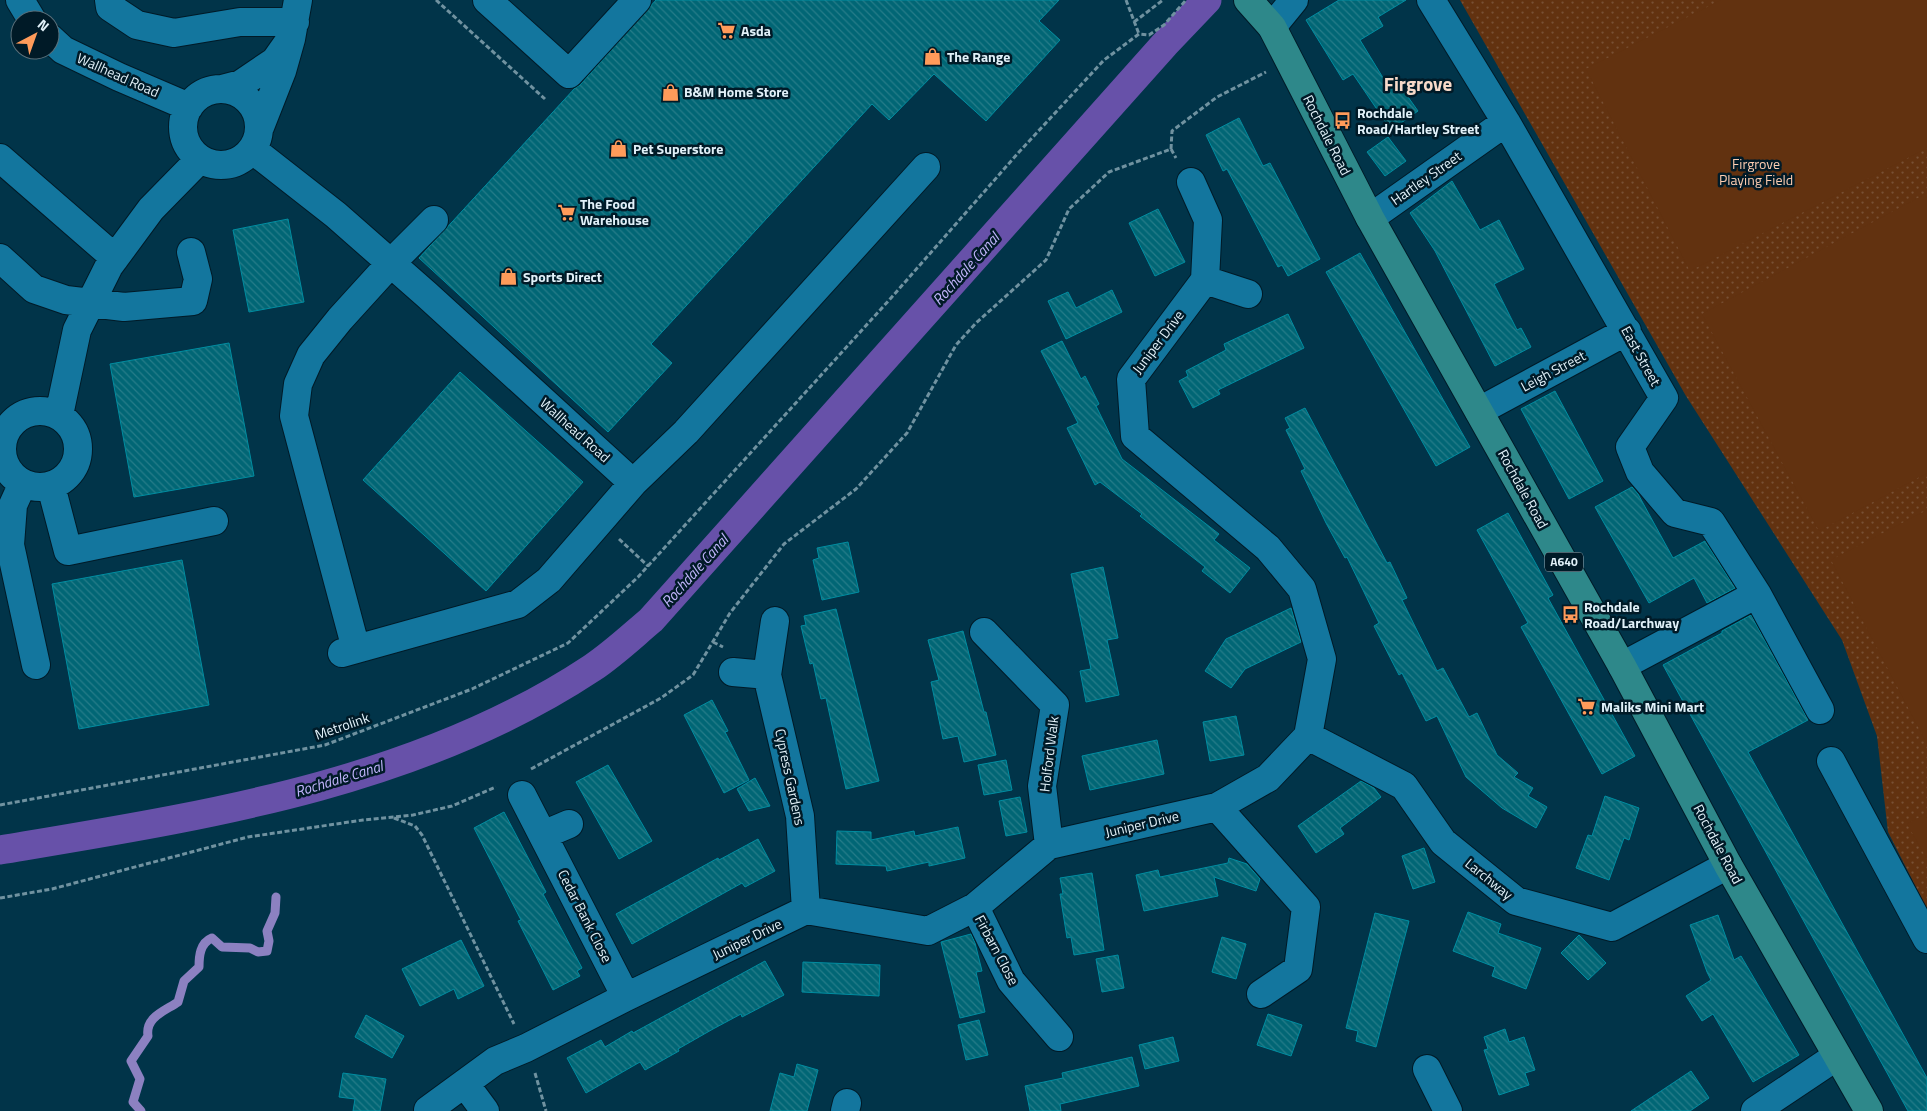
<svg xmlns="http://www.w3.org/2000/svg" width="1927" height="1111" font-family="'Titillium Web',sans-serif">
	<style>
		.grass { fill: url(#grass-dots) }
		.pitch { fill: #623210 }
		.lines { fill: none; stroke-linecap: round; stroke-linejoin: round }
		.stream { stroke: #8c81c1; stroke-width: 9 }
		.canal { stroke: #6751a9; stroke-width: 29 }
		.building { fill: url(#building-back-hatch); stroke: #008da1 }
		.minor-casing { stroke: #001a27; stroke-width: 30 }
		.major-casing { stroke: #001a27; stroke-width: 30 }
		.path { stroke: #7092a0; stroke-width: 3; stroke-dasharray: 5 2.5; stroke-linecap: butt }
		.minor { stroke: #13769e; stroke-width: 28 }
		.major { stroke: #2e888a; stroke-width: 28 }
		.labels { text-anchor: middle; stroke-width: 5; stroke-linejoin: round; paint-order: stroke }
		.shield { fill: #001a27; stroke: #9eb0ba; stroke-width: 1 }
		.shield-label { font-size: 12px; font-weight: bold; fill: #e1f1f9 }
		.poi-label { font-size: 14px; font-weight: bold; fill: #e1f1f9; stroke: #001a27; text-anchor: start }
		.street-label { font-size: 14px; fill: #e1f1f9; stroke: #001a27 }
		.park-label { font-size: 14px; fill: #fdcdb1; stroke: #001a27 }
		.water-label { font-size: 15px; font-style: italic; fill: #c0b4fb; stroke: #001a27 }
		.district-label { font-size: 19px; font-weight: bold; fill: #f7dac9; stroke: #001a27 }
	</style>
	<defs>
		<pattern id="grass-dots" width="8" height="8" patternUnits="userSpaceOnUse" patternTransform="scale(1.25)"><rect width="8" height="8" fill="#623210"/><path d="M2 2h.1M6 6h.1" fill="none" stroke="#785034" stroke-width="1.8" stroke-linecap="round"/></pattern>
		<pattern id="building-back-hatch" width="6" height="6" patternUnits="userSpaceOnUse" patternTransform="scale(1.25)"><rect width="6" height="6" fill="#016675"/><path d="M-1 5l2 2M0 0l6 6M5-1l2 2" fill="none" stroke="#267c89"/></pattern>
	</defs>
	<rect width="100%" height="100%" fill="#013449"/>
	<!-- grass -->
	<path class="grass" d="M1460,0H1927V909L1888,832L1877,736L1842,640L1686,396Z"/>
	<!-- pitch -->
	<path class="pitch" d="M1721,0H1927V148L1690,271L1586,69Z
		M1927,193V473L1819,531L1702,314Z
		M1927,510V744L1831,560Z
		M1927,813V859L1907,824Z"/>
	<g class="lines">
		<!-- stream -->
		<path class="stream" d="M141,1111L133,1102L140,1079L131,1061L148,1036C145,1017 165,1011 178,1002L184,981L199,967C199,956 200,943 212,938L222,947L250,948L258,952L267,951L269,941L267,931L275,913L276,897"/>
		<!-- canal -->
		<path class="canal" d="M0,850C203,816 417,784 592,668C613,654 632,636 651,620L1165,44L1207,0"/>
	</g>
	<!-- building -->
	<path class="building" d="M656,0H1059L1039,21L1060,40L986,121L934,74L889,120L872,104L651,344L672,363L608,432L419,258L575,88L580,85Z
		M1339,0H1406L1378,17L1383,26L1360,40L1388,86L1396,80L1418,111L1391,130L1353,74L1343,80L1306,20Z
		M1239,118L1263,166L1270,163L1320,259L1288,276L1282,265L1278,267L1227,169L1223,171L1206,135Z
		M1388,137L1406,161L1385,176L1367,152Z
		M1452,181L1480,230L1499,220L1524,269L1494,284L1517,330L1521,328L1531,347L1495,366L1435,251L1410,213Z
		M1158,209L1185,262L1155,276L1129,223Z
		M288,219L304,302L249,312L233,230Z
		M1360,253L1470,447L1436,466L1326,272Z
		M1112,290L1122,312L1066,339L1048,301L1068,292L1076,308Z
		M1288,314L1304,348L1218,390L1220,394L1193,408L1179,381L1188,376L1186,371L1226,350L1224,344Z
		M1062,341L1081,379L1085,376L1099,404L1096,406L1122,459L1219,534L1214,540L1250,568L1230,593L1202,571L1205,567L1140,516L1142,514L1100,482L1095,485L1067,428L1078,423L1041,351Z
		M229,343L254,476L134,497L110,364Z
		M460,372L583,482L486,591L363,480Z
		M1555,391L1603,481L1569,499L1521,409Z
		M1305,408L1387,563L1390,562L1407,598L1402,600L1437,671L1443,668L1469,717L1477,713L1497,755L1518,773L1514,777L1533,788L1528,796L1547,807L1536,828L1502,808L1466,777L1437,716L1426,721L1402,673L1399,675L1374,626L1379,623L1347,557L1345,558L1326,523L1301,471L1305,469L1286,430L1290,428L1285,418Z
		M1632,487L1638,494L1673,558L1705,541L1735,588L1707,603L1694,578L1649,603L1595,507Z
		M1508,513L1553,595L1548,598L1635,756L1602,774L1521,627L1528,623L1477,530Z
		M848,542L859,592L822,600L813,560L819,558L817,548Z
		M182,560L209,705L79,729L52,584Z
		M1103,567L1118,638L1107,640L1119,695L1086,702L1080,671L1091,669L1071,574Z
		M1291,608L1301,642L1245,669L1231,688L1205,671L1226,639Z
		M836,609L879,781L846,789L826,698L821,699L813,663L810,664L801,626L806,625L804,616Z
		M1751,615L1808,720L1748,752L1927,1078V1111H1908L1663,665L1722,633V631Z
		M963,631L984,712H986L996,755L964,762L958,736L943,739L931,682L939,680L928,640Z
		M712,700L728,731L725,732L749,780L724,793L684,715Z
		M1236,716L1244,755L1210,761L1203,722Z
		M1157,740L1164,774L1090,790L1082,756Z
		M1006,760L1012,790L984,795L978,765Z
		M608,765L652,841L619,859L576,782Z
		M755,778L770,806L749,811L737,789Z
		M1361,781L1374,788L1381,797L1340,828L1344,834L1316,853L1298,826Z
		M1605,796L1639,808L1629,840L1624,838L1609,880L1576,868L1588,835L1592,836Z
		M1020,797L1027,832L1006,836L999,801Z
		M504,812L546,892L543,894L582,968L577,971L580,976L553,990L518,921L521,920L474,828Z
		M958,827L965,858L929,866V862L887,871L886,866L836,864L837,831L871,832V840L914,831L915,836Z
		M758,839L775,871L745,887L742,883L632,944L616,914L718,858L719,860Z
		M1424,848L1435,882L1413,889L1402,856Z
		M1229,858L1247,864L1260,879L1256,891L1214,877L1218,896L1144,911L1136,875L1158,870L1160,877L1228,863Z
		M1092,873L1104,950L1074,955L1071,937L1067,938L1060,894H1063L1060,878Z
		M1468,912L1501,924L1498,933L1541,948L1526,989L1492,976L1495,967L1453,951Z
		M1375,913L1409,921L1376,1047L1356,1041L1358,1031L1346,1028Z
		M1718,915L1734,960L1741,956L1799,1055L1753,1082L1713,1014L1702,1021L1686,996L1711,980L1707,972L1690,925Z
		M971,934L975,943L982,971L976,972L985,1012L960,1018L941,942Z
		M1579,935L1606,963L1588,980L1561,953Z
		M1222,937L1246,944L1236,979L1212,972Z
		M461,940L484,986L458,999L454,989L420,1006L402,969Z
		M1118,955L1124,988L1102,992L1096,959Z
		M765,961L784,995L742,1017L741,1014L713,1029L678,1049L679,1051L645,1070L640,1062L586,1093L567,1058L601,1040L605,1047L632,1031L633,1033Z
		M803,962L880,965L879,996L802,992Z
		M1268,1014L1302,1025L1291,1056L1257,1045Z
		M366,1015L404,1036L392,1058L355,1037Z
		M979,1020L988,1055L966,1060L958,1025Z
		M1505,1029L1509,1042L1524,1037L1535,1070L1525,1073L1529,1085L1499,1095L1484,1050L1488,1049L1484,1037Z
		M1173,1037L1179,1061L1145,1069L1139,1045Z
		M1132,1057L1139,1086L1060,1104L1061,1111H1030L1025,1086L1063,1078L1062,1073Z
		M797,1064L818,1070L807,1111H770L780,1073L794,1077Z
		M1691,1071L1709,1098L1690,1111H1631Z
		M343,1073L386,1079L380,1111H353L355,1099L339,1097Z"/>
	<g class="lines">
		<defs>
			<path id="minor" d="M20,0L32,20
				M109,0L110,7L137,25L174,33L240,22H295
				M487,0L569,74L637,0
				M1431,0L1506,122L1664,398L1630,447L1640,472L1675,513L1711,522L1757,594L1820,710
				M1272,27L1294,0
				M50,38L63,50L119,77L189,107
				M222,89L241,84L275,61L287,44
				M183 127a38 38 0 1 1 76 0a38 38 0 1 1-76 0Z
				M260,127L282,71L291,39L298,0
				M253,150L336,215L427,295L633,483L549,580L518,604L342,653
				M0,158L115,258
				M1370,218L1506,122
				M0,258L34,289L66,300L124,307L193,301L198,279L191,252
				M1205,280L1248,294
				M2 449a38 38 0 1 1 76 0a38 38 0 1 1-76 0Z
				M1479,411L1627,331
				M59,415L77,330L109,266L151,209L200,159
				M23,483L13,505L10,545L36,665
				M633,483L686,432L926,167
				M51,486L68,551L214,521
				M775,621L767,675L800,816L806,910
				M984,632L1055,705L1042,786L1049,845
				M356,649L294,416L298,384L311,355L340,319L390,264L434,220
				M1622,666L1757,594
				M733,672L767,675
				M1308,736L1404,786L1443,842L1516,901L1612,927L1728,865
				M1831,761L1927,939
				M522,795L626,997
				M1217,807L1306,907L1298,969L1261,994
				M543,835L569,824
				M975,907L1011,981L1059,1037
				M1427,1069L1448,1111
				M465,1084L485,1111
				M428,1110L495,1061L526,1048L626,997L806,910L928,931L975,907L1049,845L1217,807L1268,778L1308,736L1322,659L1302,589L1268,548L1135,436L1131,379L1205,280L1208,220L1191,182
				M845,1111L847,1103
				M1755,1111L1837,1056"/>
			<path id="major" d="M1248,0L1272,27L1370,218L1622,666L1728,865L1869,1111"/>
		</defs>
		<!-- minor casing -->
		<use href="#minor" class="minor-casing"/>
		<!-- major casing -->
		<use href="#major" class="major-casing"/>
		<!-- path -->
		<path class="path" d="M436,0L545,99
			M1126,0L1139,34
			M1134,22L1163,0
			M1171,149L1172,131L1217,97L1266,72
			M619,539L648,566
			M713,642L723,647
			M531,769L661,698L693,675L730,613L784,544L856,489L907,433L956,345L976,323L1046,260L1069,209L1109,172L1171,149L1176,158
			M0,805L325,745L472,689L568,643L638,577L891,298L1019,152L1104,60L1139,34L1149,35L1164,25L1186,0
			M394,818L415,826L422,835L514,1024
			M0,898L52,889L248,837L363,820L413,815L452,806L496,787
			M535,1073L546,1111"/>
		<!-- minor -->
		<use href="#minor" class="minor"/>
		<!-- major -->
		<use href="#major" class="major"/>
	</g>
	<!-- icons -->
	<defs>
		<symbol id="supermarket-bare" viewBox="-9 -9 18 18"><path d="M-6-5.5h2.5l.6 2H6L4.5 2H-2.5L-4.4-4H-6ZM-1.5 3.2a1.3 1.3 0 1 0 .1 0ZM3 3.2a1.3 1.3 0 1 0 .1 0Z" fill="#ff9b5a" stroke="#001a27" stroke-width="2.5" paint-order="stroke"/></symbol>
		<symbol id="shop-bare" viewBox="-9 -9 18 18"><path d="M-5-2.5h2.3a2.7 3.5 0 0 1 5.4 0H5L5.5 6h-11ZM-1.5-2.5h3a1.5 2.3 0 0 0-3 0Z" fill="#ff9b5a" stroke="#001a27" stroke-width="2.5" paint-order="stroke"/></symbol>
		<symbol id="bus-bare" viewBox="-9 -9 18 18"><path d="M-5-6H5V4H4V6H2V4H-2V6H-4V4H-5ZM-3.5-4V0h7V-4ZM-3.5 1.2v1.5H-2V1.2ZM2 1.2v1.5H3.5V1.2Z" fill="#ff9b5a" stroke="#001a27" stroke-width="2.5" paint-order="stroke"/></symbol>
	</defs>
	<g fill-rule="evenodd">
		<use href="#supermarket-bare" x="714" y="18" width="25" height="25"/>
		<use href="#shop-bare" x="920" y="44" width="25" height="25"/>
		<use href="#shop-bare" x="658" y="80" width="25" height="25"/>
		<use href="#bus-bare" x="1330" y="108" width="25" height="25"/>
		<use href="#shop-bare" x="606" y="136" width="25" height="25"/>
		<use href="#supermarket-bare" x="554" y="200" width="25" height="25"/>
		<use href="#shop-bare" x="496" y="264" width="25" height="25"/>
		<use href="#bus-bare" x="1558" y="602" width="25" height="25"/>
		<use href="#supermarket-bare" x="1574" y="694" width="25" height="25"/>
	</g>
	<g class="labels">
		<!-- shield labels -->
		<rect class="shield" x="1545" y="552.5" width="38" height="19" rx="4"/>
		<g class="shield-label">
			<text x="1564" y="566">A640</text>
		</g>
		<!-- poi labels -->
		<g class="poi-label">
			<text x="741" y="36">Asda</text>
			<text x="947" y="62">The Range</text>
			<text x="684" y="97">B&amp;M Home Store</text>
			<text x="1357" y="118">Rochdale<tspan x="1357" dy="16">Road/Hartley Street</tspan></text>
			<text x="633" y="154">Pet Superstore</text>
			<text x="580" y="209">The Food<tspan x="580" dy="16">Warehouse</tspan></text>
			<text x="523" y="282">Sports Direct</text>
			<text x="1584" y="612">Rochdale<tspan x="1584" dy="16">Road/Larchway</tspan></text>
			<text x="1601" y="712">Maliks Mini Mart</text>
		</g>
		<!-- street labels -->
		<g class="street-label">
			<text transform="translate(118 75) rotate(24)" y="5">Wallhead Road</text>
			<text transform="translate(1327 135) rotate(63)" y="5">Rochdale Road</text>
			<text transform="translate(1426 178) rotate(-35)" y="5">Hartley Street</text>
			<text transform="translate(1158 342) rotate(-53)" y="5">Juniper Drive</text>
			<text transform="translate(1641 356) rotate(61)" y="5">East Street</text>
			<text transform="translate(1553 371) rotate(-28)" y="5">Leigh Street</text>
			<text transform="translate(575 430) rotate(42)" y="5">Wallhead Road</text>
			<text transform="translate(1523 489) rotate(61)" y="5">Rochdale Road</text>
			<text transform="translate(342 726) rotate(-19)" y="5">Metrolink</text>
			<text transform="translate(1049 754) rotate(-83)" y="5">Holford Walk</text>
			<text transform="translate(790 777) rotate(78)" y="5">Cypress Gardens</text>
			<text transform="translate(1142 824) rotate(-13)" y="5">Juniper Drive</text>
			<text transform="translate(1718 844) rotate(62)" y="5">Rochdale Road</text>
			<text transform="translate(1489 879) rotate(39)" y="5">Larchway</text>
			<text transform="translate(585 916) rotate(63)" y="5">Cedar Bank Close</text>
			<text transform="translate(747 939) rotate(-26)" y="5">Juniper Drive</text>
			<text transform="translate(997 950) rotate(62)" y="5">Firbarn Close</text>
		</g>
		<!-- park labels -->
		<g class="park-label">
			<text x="1756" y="169">Firgrove<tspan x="1756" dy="16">Playing Field</tspan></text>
		</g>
		<!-- water labels -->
		<g class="water-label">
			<text transform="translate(966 269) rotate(-48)" y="5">Rochdale Canal</text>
			<text transform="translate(695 571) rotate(-48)" y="5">Rochdale Canal</text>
			<text transform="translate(339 779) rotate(-17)" y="5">Rochdale Canal</text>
		</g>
		<!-- district labels -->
		<g class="district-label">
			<text x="1418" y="91">Firgrove</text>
		</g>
	</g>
	<!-- north arrow -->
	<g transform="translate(35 35) rotate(41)"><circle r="24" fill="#001a27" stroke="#5a707b"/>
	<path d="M0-4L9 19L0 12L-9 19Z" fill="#ff9b5a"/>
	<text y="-8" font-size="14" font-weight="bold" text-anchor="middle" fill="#e1f1f9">N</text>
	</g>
</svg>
